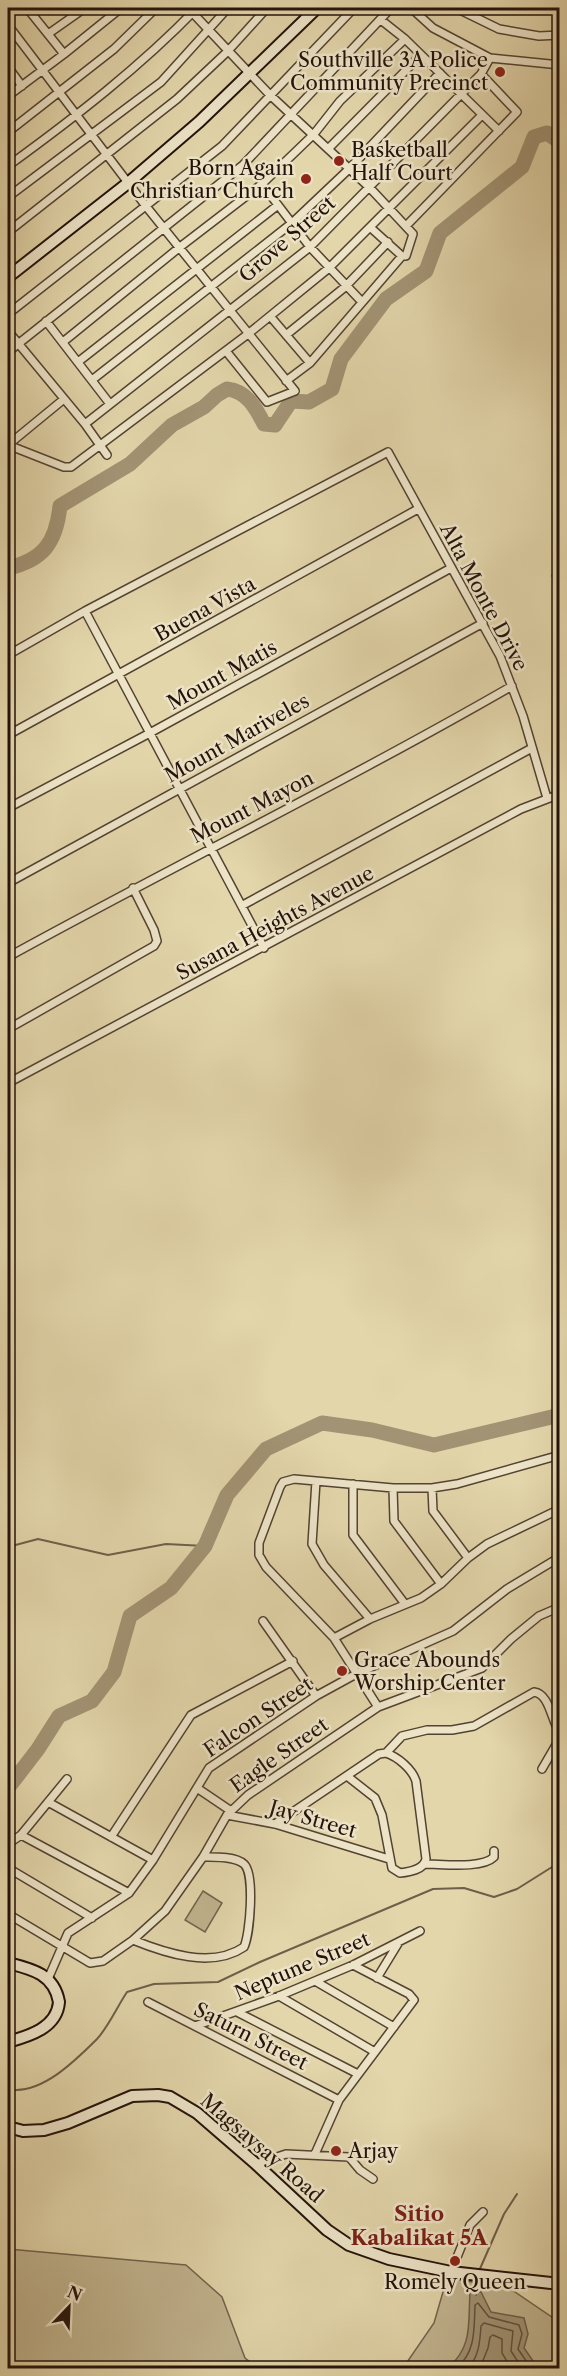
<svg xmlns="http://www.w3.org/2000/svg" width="567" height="2376" font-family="'Libre Caslon Text',serif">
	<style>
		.green { fill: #c2b590; stroke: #72644d; stroke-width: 1.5 }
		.water { fill: #a29374; stroke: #6f5f4a; stroke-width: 1.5 }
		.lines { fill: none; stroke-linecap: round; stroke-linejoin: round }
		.shore { stroke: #62523f; stroke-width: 1.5 }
		.stream { stroke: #6f5f4a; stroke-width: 2 }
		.river { stroke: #a29374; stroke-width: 15 }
		.street-casing { stroke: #534332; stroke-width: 10 }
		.secondary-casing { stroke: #23120a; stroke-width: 14 }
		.street { stroke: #ede4c8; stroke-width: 7 }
		.secondary { stroke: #ede4c8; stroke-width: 10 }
		.poi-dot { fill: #8f2418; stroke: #ede4c8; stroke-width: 2 }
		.labels { text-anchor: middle; stroke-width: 5; stroke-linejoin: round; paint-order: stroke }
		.poi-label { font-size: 20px; fill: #23120a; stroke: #ede4c8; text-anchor: start }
		.street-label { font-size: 20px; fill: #23120a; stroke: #ede4c8 }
		.neighbourhood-label { font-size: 21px; font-weight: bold; fill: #7a1f14; stroke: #ede4c8 }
	</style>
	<rect width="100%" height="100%" fill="#e3d6ab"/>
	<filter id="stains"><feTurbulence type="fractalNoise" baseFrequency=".00333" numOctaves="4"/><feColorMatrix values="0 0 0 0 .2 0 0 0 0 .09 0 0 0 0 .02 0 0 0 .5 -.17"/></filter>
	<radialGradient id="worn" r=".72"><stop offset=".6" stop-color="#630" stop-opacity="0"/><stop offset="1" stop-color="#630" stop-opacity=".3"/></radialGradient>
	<!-- green -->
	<path class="green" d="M203,1891L222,1903L205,1932L185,1920Z
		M8,2249L186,2265L222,2297L245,2358L258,2368H8Z
		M447,2278L509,2288L559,2322V2368H403L434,2323Z"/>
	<!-- water -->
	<path class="water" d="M470,2292H481L491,2312L524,2318L528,2334L524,2348L538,2368H448C473,2346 468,2324 470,2292Z"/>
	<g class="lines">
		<!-- shore -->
		<path class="shore" d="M457,2368C476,2351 474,2329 475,2305L478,2303L489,2317L519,2325L522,2334L518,2349L531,2368
			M468,2368C479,2357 480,2341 481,2326L484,2323L513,2331L511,2351L522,2368
			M480,2368L488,2348L490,2337L493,2335L502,2339V2353L511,2368"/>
		<!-- stream -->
		<path class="stream" d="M552,576L560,563
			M8,1547L38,1539L108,1555L166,1544L205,1546
			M8,2089C40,2096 75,2061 97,2039C109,2026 117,2007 127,1992L154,1984L218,1982L260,1962L433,1889L464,1888L494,1897L517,1889L560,1862
			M479,2271L504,2214L517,2194
			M476,2295L478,2280"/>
		<!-- river -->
		<path class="river" d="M8,568C43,560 56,543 60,506L130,464L172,425L204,407L217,395L227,389C247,391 256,408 264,424L275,425L291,401L309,402L332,389L341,359L386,299L426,271L440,233L522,167L534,137L547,133L560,142
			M8,1788L38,1749L59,1716L92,1701L114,1672L130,1616L171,1588L205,1546L227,1495L266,1449L322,1423L372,1430L434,1445L560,1415"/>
		<defs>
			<path id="street" d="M27,8L64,54
				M188,8L270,95L370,188L413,234L406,256H402L310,363L286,381
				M411,8L433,28L490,58L560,65
				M456,8L499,29L539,36L560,35
				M523,8L560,10
				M8,15L18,8
				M381,20L405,39L499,131
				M8,25L145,205L295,391L267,402L226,351
				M48,34L85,8
				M8,67L22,86
				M8,96L64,54L121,8
				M8,132L114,49L156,8
				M328,149L421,55
				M8,166C74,118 140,67 197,8
				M262,184L310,247L362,302
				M8,197L161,82L228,8
				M406,226L517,112L481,74
				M371,228L402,256
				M8,232L177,99L228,51L267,8
				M8,314L222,146L354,8
				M270,316L310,363
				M46,321L110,404
				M8,331L85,424L107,455
				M286,335L345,287L388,242
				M63,342L180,247L262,184L314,134L340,101L405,39
				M8,352L243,165L391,8
				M78,362L278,205
				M92,380L292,223L349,169L440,73
				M85,424L310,247L481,74L490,58
				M8,445L64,467H71L248,334L329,268L482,115
				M8,445L64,399
				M85,611L264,948
				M8,655L85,611L388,452L500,656L523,716L547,798
				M8,735L418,509
				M8,808L148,734L451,568
				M8,883L483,623
				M243,905L532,748
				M8,957C175,865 347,781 512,686
				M8,1029L154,946L157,941L154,930L133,888
				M8,1083L521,809L560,794
				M316,1481L312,1544L324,1565L370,1619
				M353,1484V1535L405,1604
				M393,1488L394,1521L441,1584
				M432,1488L433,1511L468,1558
				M263,1621L316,1696
				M334,1638L370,1619L421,1598L441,1584L468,1558L487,1544L560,1509
				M378,1707L334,1638L266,1567L259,1555V1543L280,1487L283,1482L294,1479L393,1488H432L457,1484L560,1455
				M386,1753L402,1736L427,1730H452L474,1726L534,1692C550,1694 551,1721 560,1733
				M542,1769L560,1738
				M347,1776L375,1798L382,1815L392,1868L400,1873C409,1872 424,1870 426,1859L416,1781C412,1769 398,1757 386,1753
				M197,1788L231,1811
				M48,1802L153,1860
				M227,1815L275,1824L389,1859
				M275,1824L379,1754L386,1753
				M21,1835L129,1893
				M111,1837L191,1715L293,1661
				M8,1844L21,1835L67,1779
				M425,1864C443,1864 482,1869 494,1857V1851
				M8,1868L92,1918
				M8,1914L90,1963L103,1961L133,1940L165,1911L203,1857L227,1815L248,1795L378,1707L482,1668L511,1639L539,1616L560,1607
				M133,1940C165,1953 212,1969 244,1947C250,1934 255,1874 244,1864C235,1856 214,1857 203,1857
				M377,1978L399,1942
				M48,1979L68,1933L129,1893L153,1860L209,1768L316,1696L358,1673L453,1631L507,1589L560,1557
				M315,1981L394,2027
				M279,1996L375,2052
				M148,2002L339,2100
				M237,2012L358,2074
				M195,2026L279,1996L353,1965L420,1931
				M315,2154L339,2100L414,2000L409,1994L353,1965
				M256,2164L286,2154L349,2157L360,2170L373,2179
				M451,2272L470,2225L483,2212"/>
			<path id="secondary" d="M8,277L128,183L199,122L317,8
				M8,1963C32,1969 54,1974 59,2002C57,2028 29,2036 8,2042
				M8,2127L23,2131L44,2130L68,2123L132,2096L158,2095L170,2097L197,2113L256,2164L327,2230L349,2245L389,2259L451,2272L560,2284"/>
		</defs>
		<!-- street casing -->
		<use href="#street" class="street-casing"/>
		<!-- secondary casing -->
		<use href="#secondary" class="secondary-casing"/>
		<!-- street -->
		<use href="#street" class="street"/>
		<!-- secondary -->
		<use href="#secondary" class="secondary"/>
	</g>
	<!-- markers -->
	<g class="poi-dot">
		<circle cx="500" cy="72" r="6"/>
		<circle cx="339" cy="161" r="6"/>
		<circle cx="306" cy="179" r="6"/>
		<circle cx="342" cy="1671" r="6"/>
		<circle cx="336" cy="2151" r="6"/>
		<circle cx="455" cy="2261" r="6"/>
	</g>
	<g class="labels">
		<!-- poi labels -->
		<g class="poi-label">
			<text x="488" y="67" text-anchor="end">Southville 3A Police<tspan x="488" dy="23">Community Precinct</tspan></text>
			<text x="351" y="157">Basketball<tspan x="351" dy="23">Half Court</tspan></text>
			<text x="294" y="175" text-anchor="end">Born Again<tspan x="294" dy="23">Christian Church</tspan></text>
			<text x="354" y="1667">Grace Abounds<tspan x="354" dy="23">Worship Center</tspan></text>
			<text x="348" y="2158">Arjay</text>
			<text x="455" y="2289" text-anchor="middle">Romely Queen</text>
		</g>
		<!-- street labels -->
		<g class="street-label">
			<text transform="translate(287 239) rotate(-41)" y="7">Grove Street</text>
			<text transform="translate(484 597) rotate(62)" y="7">Alta Monte Drive</text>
			<text transform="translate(205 609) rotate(-29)" y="7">Buena Vista</text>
			<text transform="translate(222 675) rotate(-29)" y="7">Mount Matis</text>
			<text transform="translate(237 738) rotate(-29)" y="7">Mount Mariveles</text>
			<text transform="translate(252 807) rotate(-27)" y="7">Mount Mayon</text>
			<text transform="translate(275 923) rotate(-28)" y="7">Susana Heights Avenue</text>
			<text transform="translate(258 1717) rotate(-34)" y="7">Falcon Street</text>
			<text transform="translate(279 1755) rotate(-35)" y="7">Eagle Street</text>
			<text transform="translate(313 1819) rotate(16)" y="7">Jay Street</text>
			<text transform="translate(302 1966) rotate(-23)" y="7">Neptune Street</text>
			<text transform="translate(251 2036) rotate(27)" y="7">Saturn Street</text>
			<text transform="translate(262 2148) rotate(41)" y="7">Magsaysay Road</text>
		</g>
		<!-- neighbourhood labels -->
		<g class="neighbourhood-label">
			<text x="419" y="2221">Sitio<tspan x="419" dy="24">Kabalikat 5A</tspan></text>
		</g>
	</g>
	<!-- margin -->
	<rect width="567" height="2376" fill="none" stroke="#e3d6ab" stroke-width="30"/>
	<rect x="9" y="9" width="549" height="2358" fill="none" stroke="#23120a" stroke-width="3"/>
	<rect x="15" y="15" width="537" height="2346" fill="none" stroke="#23120a" stroke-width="1.5"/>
	<!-- north arrow -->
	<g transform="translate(69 2307) rotate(23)" stroke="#ede4c8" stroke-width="4.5" paint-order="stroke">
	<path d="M0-4.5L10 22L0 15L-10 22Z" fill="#23120a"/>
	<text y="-9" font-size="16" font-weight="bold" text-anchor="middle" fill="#23120a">N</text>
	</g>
	<rect width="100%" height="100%" filter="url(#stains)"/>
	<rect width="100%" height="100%" fill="url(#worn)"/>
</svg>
